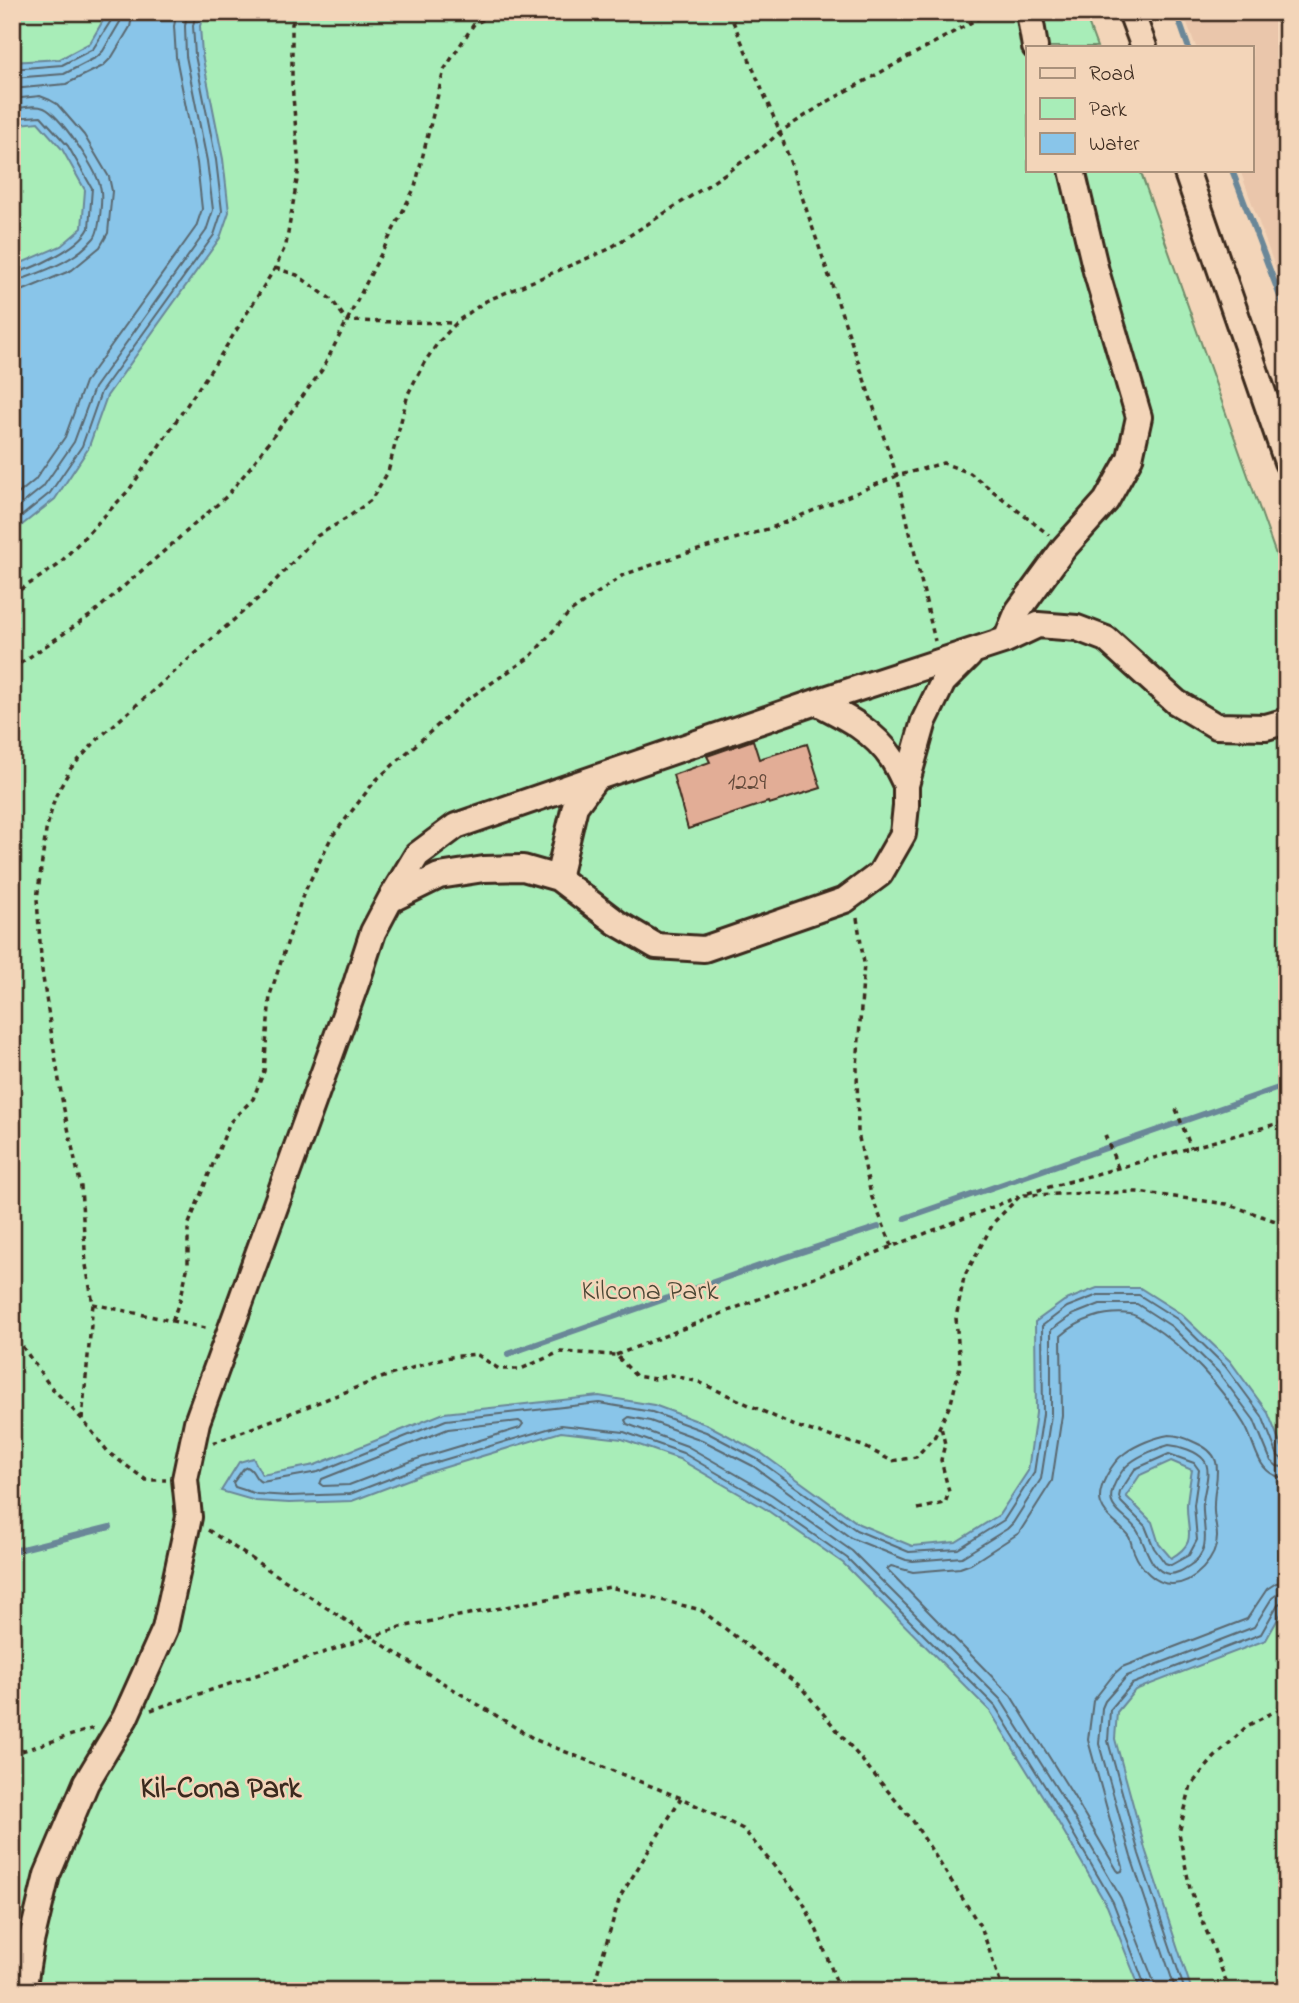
<svg xmlns="http://www.w3.org/2000/svg" width="1299" height="2003" font-family="'Indie Flower',sans-serif">
	<style>
		.built { fill: #eac6ab }
		.green { fill: #a8edb8; stroke: #728c6b; stroke-width: 2 }
		.water { fill: #89c5e9; stroke: #6a8798; stroke-width: 2; fill-rule: evenodd }
		.lines { fill: none; stroke-linecap: round; stroke-linejoin: round }
		.shore { stroke: #5a686f; stroke-width: 2 }
		.stream { stroke: #6a8798; stroke-width: 6 }
		.building { fill: #e2ad96; stroke: #3b2a1e; stroke-width: 2 }
		.minor-casing { stroke: #3b2a1e; stroke-width: 30 }
		.path { stroke: #3b2a1e; stroke-width: 3.5; stroke-dasharray: 5 5; stroke-linecap: butt }
		.minor { stroke: #f3d5b9; stroke-width: 24 }
		.labels { text-anchor: middle; stroke-width: 5; stroke-linejoin: round; paint-order: stroke }
		.number-label { font-size: 24px; fill: #654b3c }
		.park-label { font-size: 28px; fill: #4b4735; stroke: #f3d5b9 }
		.neighbourhood-label { font-size: 30px; font-weight: bold; fill: #3b2a1e; stroke: #f3d5b9 }
	</style>
	<rect width="100%" height="100%" fill="#f3d5b9"/>
	<filter id="ink" filterUnits="userSpaceOnUse"><feTurbulence type="fractalNoise" baseFrequency=".0143" numOctaves="2"/><feDisplacementMap in="SourceGraphic" scale="14" xChannelSelector="R" yChannelSelector="G"/><feConvolveMatrix kernelMatrix="1 2 1 2 8 2 1 2 1" color-interpolation-filters="sRGB"/></filter>
	<g filter="url(#ink)">
		<!-- built -->
		<path class="built" d="M1183,12H1287V300L1240,170H1252V47H1196Z"/>
		<!-- green -->
		<path class="green" d="M12,12H1084L1097,47H1028V170H1140L1287,586V1991H12Z"/>
		<!-- water -->
		<path class="water" d="M108,12H204L200,26L202,54L223,159L229,212L220,238L107,396L88,449L55,499L12,533V267L61,246L82,228L85,190L62,149L38,122L12,125V62L60,59L90,43Z
			M1097,1288H1140L1181,1314L1230,1361L1268,1413L1287,1460V1603L1266,1640L1135,1690L1117,1712L1115,1739L1146,1852L1192,1991H1141L1107,1906L1050,1808L990,1711L843,1563L764,1508L679,1459L622,1439L561,1432L423,1474L352,1501L289,1503L256,1501L221,1491L239,1462L253,1458L262,1475L315,1465L444,1413L599,1396L654,1405L708,1425L761,1453L859,1524L912,1546L956,1542L999,1515L1028,1471L1036,1413L1035,1322L1064,1301ZM1171,1461L1192,1470C1190,1481 1188,1493 1187,1504C1186,1531 1199,1542 1171,1558L1159,1544L1152,1522L1126,1496L1140,1475Z"/>
		<g class="lines">
			<!-- shore -->
			<path class="shore" d="M12,69L62,65L93,49L112,19L113,12
				M12,78L64,74L97,57L103,51L120,22L122,12
				M12,89L66,84L103,66L112,57L130,27L133,12
				M12,99L40,96L50,100L57,104L84,135L109,177L112,191L108,233L100,247L72,270L24,290L12,292
				M12,109C22,108 35,104 44,108C60,115 96,169 100,186C103,195 100,231 94,238C75,261 46,270 20,280L12,281
				M12,118L41,116L68,146L92,188L89,228C80,247 33,270 12,273
				M12,499L35,480L65,437L85,382L196,227L202,209L197,163L176,57L174,26L177,12
				M12,512L43,487L74,442L94,388L206,231L213,210L207,161L186,56L185,26L187,12
				M12,524L50,493L82,446L101,392L214,235L222,211L216,160L195,55L193,26L196,12
				M519,1421L523,1424L520,1428L417,1459L349,1485L323,1486L320,1484L322,1479L448,1429Z
				M1169,1435C1178,1435 1186,1438 1194,1442C1229,1456 1214,1477 1214,1505C1213,1516 1217,1526 1217,1537C1217,1559 1194,1583 1173,1584C1155,1585 1140,1567 1134,1552C1132,1547 1131,1541 1129,1537C1121,1525 1106,1519 1101,1504C1096,1489 1112,1462 1125,1453C1136,1445 1155,1437 1169,1435Z
				M1169,1445C1179,1446 1197,1451 1204,1460C1212,1470 1204,1489 1203,1502C1201,1525 1215,1550 1189,1566C1183,1570 1177,1574 1169,1574C1150,1571 1146,1546 1138,1532C1132,1521 1119,1516 1113,1505C1106,1493 1121,1470 1130,1463C1140,1455 1158,1448 1169,1445Z
				M1169,1454L1194,1463L1199,1470L1194,1505L1197,1540L1189,1555L1171,1565L1165,1563L1154,1548L1145,1526L1121,1502L1119,1497L1120,1492L1135,1469Z
				M1287,1478C1256,1477 1257,1445 1244,1424C1221,1386 1186,1348 1149,1324C1143,1321 1137,1315 1130,1314C1105,1311 1080,1319 1061,1336L1062,1415L1052,1481L1019,1533L971,1564L960,1568L913,1572L891,1566L887,1569L1011,1696L1073,1795L1117,1870L1119,1872L1122,1871L1123,1867L1088,1740L1093,1701L1114,1674L1122,1667L1247,1619L1267,1589L1276,1583L1287,1582
				M1147,1991L1113,1902L1056,1804L995,1706L847,1558L768,1503L683,1453L624,1432L561,1425L420,1467L350,1494L289,1496L257,1494L235,1487L233,1483L243,1469L247,1467C255,1470 254,1480 262,1482L318,1472L446,1420L599,1403L652,1412L706,1432L757,1459L856,1530L909,1552L958,1549L1004,1520L1034,1473L1043,1414L1042,1326L1067,1307L1098,1295H1139L1177,1319L1225,1366L1262,1416L1278,1456L1282,1459H1287
				M1156,1991L1154,1982L1121,1898L1064,1800L1001,1700L852,1551L772,1495L687,1446L627,1424L625,1420L629,1417L650,1421L702,1440L753,1466L851,1538L906,1560L913,1561L962,1557L1007,1529L1013,1523L1041,1479L1051,1415V1330L1072,1315L1100,1304H1137L1171,1326L1218,1372L1254,1420L1271,1461L1277,1466L1287,1468
				M1176,1991L1131,1857L1099,1744L1102,1708L1105,1701L1127,1676L1254,1627L1272,1598L1279,1593L1287,1592
				M1185,1991L1139,1854L1108,1741L1110,1710L1132,1684L1261,1634L1278,1604L1287,1601"/>
			<!-- stream -->
			<path class="stream" d="M1176,12L1188,46
				M1232,170L1287,315
				M905,1218L1287,1085
				M508,1354L759,1266L878,1227
				M12,1546L18,1550L110,1527"/>
		</g>
		<!-- building -->
		<path class="building" d="M753,740L759,759L807,744L821,788L769,804L768,802L688,829L673,775L710,762L707,756Z"/>
		<g class="lines">
			<defs>
				<path id="minor" d="M1029,12L1035,47
					M1131,12L1144,47
					M1186,170L1287,462
					M1006,640L1018,611L1064,548L1106,501L1130,458L1139,417L1096,271L1072,170
					M816,702C846,717 874,731 893,760C898,768 902,777 906,785
					M558,878L575,806L595,779
					M390,900L439,876L484,869L523,868L558,878L617,923L656,946L704,949L845,900L880,874L903,834L906,806V785L924,721L943,682L969,656
					M23,1991L31,1942L47,1875L86,1783L125,1718L165,1629L189,1517L185,1479L197,1422L357,981L373,932L390,900L417,855L456,826L816,702L1006,640L1038,625L1077,628L1106,639L1176,702L1216,726L1266,727L1287,721"/>
			</defs>
			<!-- minor casing -->
			<use href="#minor" class="minor-casing"/>
			<!-- path -->
			<path class="path" d="M729,12L780,132L897,476L935,641
				M275,268L297,275L332,300L347,321L456,323
				M12,595L57,566L129,490L219,358L275,268L286,245L299,168L292,84V24L297,12
				M12,669L91,615L227,496L252,465L322,370L415,187L444,70L474,24L499,12
				M857,918L864,963L857,1068L858,1133L871,1195L892,1246
				M1176,1109L1191,1148
				M1105,1135L1118,1168
				M1028,1193L1287,1121
				M93,1304L210,1329
				M172,1321L181,1297L188,1265V1226L230,1122L253,1099L264,1071L270,995L303,895L331,838L375,781L465,701L530,657L569,613L623,575L678,556L771,528L897,476L943,463L970,473L1049,535
				M12,1329L15,1336L50,1386L82,1419L109,1453L146,1480H166
				M616,1355L1018,1197
				M82,1419L93,1304L86,1265L81,1187L63,1105L52,1037L42,971L37,899L46,831L55,797L71,768L100,737L261,596L317,536L347,518L371,500L388,472L408,394L424,363L437,344L459,320L486,301L607,250L710,184L762,148L780,132L825,103L990,12
				M213,1443L384,1377L443,1358L476,1354L499,1369H521L560,1352L616,1355L636,1376L655,1379L671,1375L699,1382L795,1426L863,1446L892,1461L916,1457L935,1436L951,1403L960,1366L956,1318L964,1277L994,1222L1021,1195L1137,1192L1227,1204L1287,1225
				M918,1509L945,1503L949,1492L941,1460L945,1444L941,1427
				M208,1530L417,1667L536,1740L681,1798L743,1829L801,1898L817,1931L840,1991
				M151,1710L401,1627L610,1587L701,1610L800,1686L913,1821L982,1929L1003,1991
				M12,1754L94,1728
				M592,1991L620,1897L681,1798
				M1230,1991L1190,1889L1179,1833L1191,1785L1214,1758L1247,1726L1287,1705"/>
			<!-- minor -->
			<use href="#minor" class="minor"/>
		</g>
	</g>
	<g class="labels">
		<!-- number labels -->
		<g class="number-label">
			<text x="747" y="789">1229</text>
		</g>
		<!-- park labels -->
		<g class="park-label">
			<text x="650" y="1299">Kilcona Park</text>
		</g>
		<!-- neighbourhood labels -->
		<g class="neighbourhood-label">
			<text x="221" y="1797">Kil-Cona Park</text>
		</g>
	</g>
	<!-- margin -->
	<rect width="1299" height="2003" fill="none" stroke="#f3d5b9" stroke-width="42"/>
	<rect x="21" y="21" width="1257" height="1961" fill="none" stroke="#3b2a1e" stroke-width="2.5" filter="url(#ink)"/>
	<!-- legend -->
	<rect x="1026" y="46" width="228" height="126" fill="#f3d5b9" stroke="#a9917b" stroke-width="2"/>
	<rect x="1040" y="68" width="35" height="10" fill="#f3d5b9" stroke="#a9917b" stroke-width="2"/>
	<text x="1089" y="80" font-size="21" fill="#3b2a1e">Road</text>
	<rect x="1040" y="98" width="35" height="21" fill="#a8edb8" stroke="#a9917b" stroke-width="2"/>
	<text x="1089" y="116" font-size="21" fill="#3b2a1e">Park</text>
	<rect x="1040" y="133" width="35" height="21" fill="#89c5e9" stroke="#a9917b" stroke-width="2"/>
	<text x="1089" y="150" font-size="21" fill="#3b2a1e">Water</text>
</svg>
